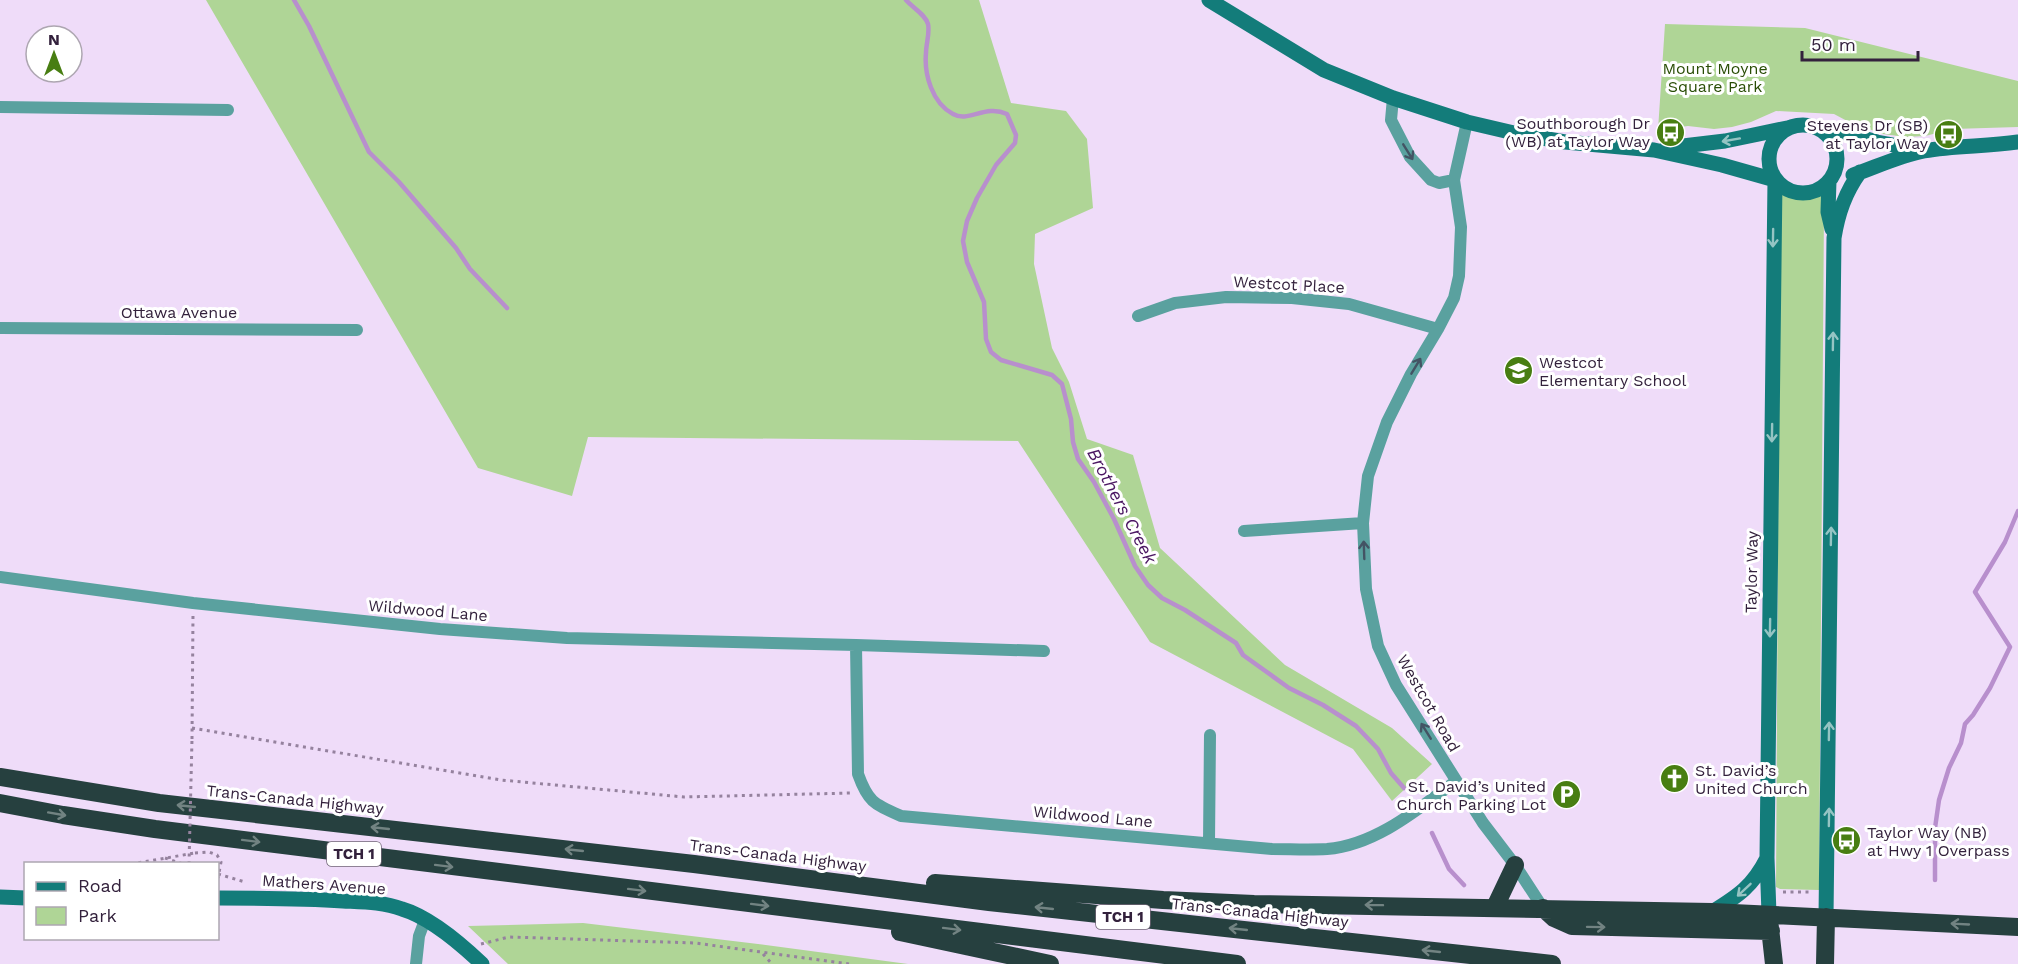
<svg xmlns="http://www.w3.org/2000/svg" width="2018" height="964" font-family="'Work Sans',sans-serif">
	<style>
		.green { fill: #afd596 }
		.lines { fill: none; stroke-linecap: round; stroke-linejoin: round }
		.stream { stroke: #b88fcd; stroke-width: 4.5 }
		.path { stroke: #95829e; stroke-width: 3; stroke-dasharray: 3 4.5; stroke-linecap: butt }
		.street { stroke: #5aa19f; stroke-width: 12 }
		.secondary { stroke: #137c7a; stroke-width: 15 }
		.highway { stroke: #26403f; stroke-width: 18 }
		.path-bridge { stroke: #95829e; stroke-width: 3; stroke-dasharray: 3 4.5; stroke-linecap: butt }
		.oneway { stroke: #95c4c3 }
		.oneway2 { stroke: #435464 }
		.oneway3 { stroke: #728382 }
		.labels { text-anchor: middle; stroke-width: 6; stroke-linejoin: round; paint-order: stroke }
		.shield { fill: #fff; stroke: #706476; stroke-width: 1.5 }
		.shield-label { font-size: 15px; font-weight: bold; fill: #33213c }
		.park-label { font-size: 16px; fill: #294d05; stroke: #fff }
		.poi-label { font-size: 16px; fill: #33213c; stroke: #fff; text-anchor: end }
		.street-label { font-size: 16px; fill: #33213c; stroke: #fff }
		.water-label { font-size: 18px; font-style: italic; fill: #4b1762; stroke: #fff }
	</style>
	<rect width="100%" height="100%" fill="#efdcf9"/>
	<!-- green -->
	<path class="green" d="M206,0H979L1011,103L1066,111L1087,139L1093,208L1035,234L1034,264L1052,348L1069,382L1087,439L1133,455L1160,548L1285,665L1392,728L1432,764L1392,801L1353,749L1150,642L1018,441L588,437L572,496L478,468Z
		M1665,24L1805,28L2018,81V127L1953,129L1925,136L1906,137L1883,134L1849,122L1834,114L1776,111L1751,122L1732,127L1714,129L1688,126L1658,130Z
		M1780,194L1803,198L1823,195L1824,208L1819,890L1780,889L1776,887Z
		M583,923L758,944L908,964H508L468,926Z"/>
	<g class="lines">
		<!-- stream -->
		<path class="stream" d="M294,0L309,26L369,152L399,182L456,248L470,269L507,308
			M906,0C913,8 925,14 928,24C930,33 926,44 926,53C924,74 932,103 953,114C969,123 985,104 1007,114L1016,135L1015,143L996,165L977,198L967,221L963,241L967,262L984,302L986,339L991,352L1001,360L1052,375L1062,384L1071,419L1073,442L1078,459L1094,482L1114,519L1135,566L1148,585L1162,598L1185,610L1236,643L1243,655L1289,688L1323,705L1356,726L1378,749L1391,773L1404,788
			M1432,833L1449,869L1464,885
			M1935,880V828L1939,800L1949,768L1961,743L1965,724L1973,715L1990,688L2010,647L1975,592L2005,542L2018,511"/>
		<!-- path -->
		<path class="path" d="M192,728L501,780L684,797L851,793
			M192,739L193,614
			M165,858L183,864
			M131,864L195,853
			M218,874L245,882
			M1783,892H1812
			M481,944L509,937L695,943L849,964
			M763,954L772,964"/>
		<!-- street -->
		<path class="street" d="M1393,98L1391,120L1410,157L1431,180L1439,183L1454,180
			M0,107L228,110
			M1467,122L1454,180L1461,227L1459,276L1454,298L1438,329L1411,374L1387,422L1368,476L1363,523L1366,589L1378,646L1396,685L1483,823L1515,865L1543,908
			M1138,316L1175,303L1226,297L1292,298L1349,304L1438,329
			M0,328L357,330
			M1244,531L1363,523
			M0,577L193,603L440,629L567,638L856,645L1044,651
			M856,645L858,774C868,802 874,804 901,816L1272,849C1290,849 1309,850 1327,849C1376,845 1418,809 1456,781
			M1209,843L1210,735
			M416,964L419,936L425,920"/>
		<!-- secondary -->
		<path class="secondary" d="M1209,0L1324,70L1393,98L1467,122L1514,133L1565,142L1654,150L1722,165L1775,180
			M1769 159a34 34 0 1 1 68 0a34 34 0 1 1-68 0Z
			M1820,129L1835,130L1877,142L1920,150
			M1666,148L1725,141L1787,128
			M1853,175C1876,167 1899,156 1924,151C1955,145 1987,147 2018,142
			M1829,181L1828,212L1832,229
			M0,897L26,898
			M218,898C259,898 301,898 343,901C363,902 383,902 402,909C429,917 461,944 482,964
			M1712,912C1738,896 1753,886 1767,858
			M1769,914L1767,858L1775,180
			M1826,917L1834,238C1838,213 1845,193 1860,172"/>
		<!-- highway -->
		<path class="highway" d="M0,777L159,803L694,864L989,902L1552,964
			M0,803L63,815L155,829L1237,964
			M935,883L1163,900L1254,904L1712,912L2018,927
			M1495,907L1515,865
			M1543,908L1554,918L1572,926L1771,931
			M1769,919L1774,964
			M900,932L1050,964
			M1825,964L1826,917"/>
		<!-- path-bridge -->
		<path class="path-bridge" d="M195,853L209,852L217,855L221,862L218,878
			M189,864L192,739"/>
	</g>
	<!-- one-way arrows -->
	<defs><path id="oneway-shaft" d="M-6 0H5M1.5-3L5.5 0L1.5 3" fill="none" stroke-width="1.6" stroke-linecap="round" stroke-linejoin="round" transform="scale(1.5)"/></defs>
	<g class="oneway">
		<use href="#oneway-shaft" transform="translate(1731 140) rotate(170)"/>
		<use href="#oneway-shaft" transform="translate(1773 238) rotate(91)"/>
		<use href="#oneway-shaft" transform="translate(1833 341) rotate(-89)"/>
		<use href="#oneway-shaft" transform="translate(1772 433) rotate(91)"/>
		<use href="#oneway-shaft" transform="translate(1831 536) rotate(-89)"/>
		<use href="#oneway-shaft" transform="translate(1770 628) rotate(91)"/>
		<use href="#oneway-shaft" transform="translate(1829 731) rotate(-89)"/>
		<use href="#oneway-shaft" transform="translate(1829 817) rotate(-89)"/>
		<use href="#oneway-shaft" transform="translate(1744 890) rotate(137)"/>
	</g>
	<g class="oneway2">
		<use href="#oneway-shaft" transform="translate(1408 152) rotate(58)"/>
		<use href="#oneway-shaft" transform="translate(1416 366) rotate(-59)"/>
		<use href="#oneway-shaft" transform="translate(1364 550) rotate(-92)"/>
		<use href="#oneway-shaft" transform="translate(1426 731) rotate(-122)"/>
	</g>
	<g class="oneway3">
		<use href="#oneway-shaft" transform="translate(186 806) rotate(-174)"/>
		<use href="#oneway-shaft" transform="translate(57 814) rotate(10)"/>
		<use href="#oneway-shaft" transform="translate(380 828) rotate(-174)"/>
		<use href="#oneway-shaft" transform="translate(251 841) rotate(7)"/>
		<use href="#oneway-shaft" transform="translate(574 850) rotate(-174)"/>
		<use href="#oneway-shaft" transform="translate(444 866) rotate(7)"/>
		<use href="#oneway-shaft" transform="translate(637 890) rotate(7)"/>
		<use href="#oneway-shaft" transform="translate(760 905) rotate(7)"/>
		<use href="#oneway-shaft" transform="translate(1374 905) rotate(-179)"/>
		<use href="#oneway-shaft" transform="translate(1044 908) rotate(-174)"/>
		<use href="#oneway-shaft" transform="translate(1960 924) rotate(-177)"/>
		<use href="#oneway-shaft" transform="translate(1596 927) rotate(1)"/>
		<use href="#oneway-shaft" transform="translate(952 929) rotate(7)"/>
		<use href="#oneway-shaft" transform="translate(1238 929) rotate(-174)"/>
		<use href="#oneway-shaft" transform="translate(1431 951) rotate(-174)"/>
	</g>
	<!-- icons -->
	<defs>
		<symbol id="bus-disc" viewBox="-11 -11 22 22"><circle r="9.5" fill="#487e12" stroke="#fff"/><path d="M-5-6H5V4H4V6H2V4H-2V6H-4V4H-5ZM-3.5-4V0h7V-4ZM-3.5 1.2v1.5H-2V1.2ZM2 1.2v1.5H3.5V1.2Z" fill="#fff"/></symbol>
		<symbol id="school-disc" viewBox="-11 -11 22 22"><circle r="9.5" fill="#487e12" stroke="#fff"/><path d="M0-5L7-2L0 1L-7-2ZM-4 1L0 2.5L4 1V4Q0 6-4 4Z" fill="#fff"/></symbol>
		<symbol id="church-disc" viewBox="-11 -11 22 22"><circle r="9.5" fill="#487e12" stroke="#fff"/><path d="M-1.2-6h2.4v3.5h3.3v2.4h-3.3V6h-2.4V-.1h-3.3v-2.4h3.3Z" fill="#fff"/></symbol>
		<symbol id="parking-disc" viewBox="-11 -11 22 22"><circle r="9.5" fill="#487e12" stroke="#fff"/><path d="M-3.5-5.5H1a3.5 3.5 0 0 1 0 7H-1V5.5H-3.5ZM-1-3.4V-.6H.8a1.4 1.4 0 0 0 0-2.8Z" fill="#fff"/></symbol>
	</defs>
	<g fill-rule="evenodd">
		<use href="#bus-disc" x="1654" y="116" width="33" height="33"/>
		<use href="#bus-disc" x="1932" y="118" width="33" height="33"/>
		<use href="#school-disc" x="1502" y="354" width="33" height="33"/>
		<use href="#church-disc" x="1658" y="762" width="33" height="33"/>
		<use href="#parking-disc" x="1550" y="778" width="33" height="33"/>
		<use href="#bus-disc" x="1830" y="824" width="33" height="33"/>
	</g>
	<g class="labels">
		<!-- shield labels -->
		<g class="shield">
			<rect x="327" y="842" width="54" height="24" rx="4.5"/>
			<rect x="1096" y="905" width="54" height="24" rx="4.5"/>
		</g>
		<g class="shield-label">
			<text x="354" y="859">TCH 1</text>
			<text x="1123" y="922">TCH 1</text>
		</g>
		<!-- park labels -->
		<g class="park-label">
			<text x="1715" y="74">Mount Moyne<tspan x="1715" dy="18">Square Park</tspan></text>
		</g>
		<!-- poi labels -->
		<g class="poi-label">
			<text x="1650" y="129">Southborough Dr<tspan x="1650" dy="18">(WB) at Taylor Way</tspan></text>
			<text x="1928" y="131">Stevens Dr (SB)<tspan x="1928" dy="18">at Taylor Way</tspan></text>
			<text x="1539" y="368" text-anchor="start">Westcot<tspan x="1539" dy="18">Elementary School</tspan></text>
			<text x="1695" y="776" text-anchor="start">St. David’s<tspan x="1695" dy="18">United Church</tspan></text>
			<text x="1546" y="792">St. David’s United<tspan x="1546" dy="18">Church Parking Lot</tspan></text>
			<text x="1867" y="838" text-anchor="start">Taylor Way (NB)<tspan x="1867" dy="18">at Hwy 1 Overpass</tspan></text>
		</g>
		<!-- street labels -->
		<g class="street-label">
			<text transform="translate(1289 284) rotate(3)" y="6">Westcot Place</text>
			<text x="179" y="318">Ottawa Avenue</text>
			<text transform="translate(1751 572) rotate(-89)" y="6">Taylor Way</text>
			<text transform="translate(428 610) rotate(5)" y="6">Wildwood Lane</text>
			<text transform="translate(1429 703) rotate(60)" y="6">Westcot Road</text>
			<text transform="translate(295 799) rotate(6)" y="6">Trans-Canada Highway</text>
			<text transform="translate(1093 816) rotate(5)" y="6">Wildwood Lane</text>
			<text transform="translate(778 855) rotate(7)" y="6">Trans-Canada Highway</text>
			<text transform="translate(324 884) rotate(4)" y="6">Mathers Avenue</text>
			<text transform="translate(1260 912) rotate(6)" y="6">Trans-Canada Highway</text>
		</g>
		<!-- water labels -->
		<g class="water-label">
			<text transform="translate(1122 506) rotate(62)" y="6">Brothers Creek</text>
		</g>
	</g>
	<!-- legend -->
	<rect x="24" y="862" width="195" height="78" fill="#ffffff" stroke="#ada6b1" stroke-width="1.5"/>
	<rect x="36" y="882" width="30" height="9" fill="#137c7a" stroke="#ada6b1" stroke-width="1.5"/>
	<text x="78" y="892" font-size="18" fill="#33213c">Road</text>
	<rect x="36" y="907" width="30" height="18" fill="#afd596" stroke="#ada6b1" stroke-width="1.5"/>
	<text x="78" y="922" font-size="18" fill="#33213c">Park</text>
	<!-- north arrow -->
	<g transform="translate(54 54)"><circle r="28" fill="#ffffff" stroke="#ada6b1" stroke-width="1.5"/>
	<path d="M0-4.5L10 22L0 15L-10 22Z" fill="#487e12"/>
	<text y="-9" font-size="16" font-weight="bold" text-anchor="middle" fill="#33213c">N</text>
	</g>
	<!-- scale -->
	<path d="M1802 51v9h116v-9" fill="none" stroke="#33213c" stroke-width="3"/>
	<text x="1811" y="51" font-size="18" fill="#33213c" stroke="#ffffff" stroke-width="4.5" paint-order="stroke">50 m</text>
</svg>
